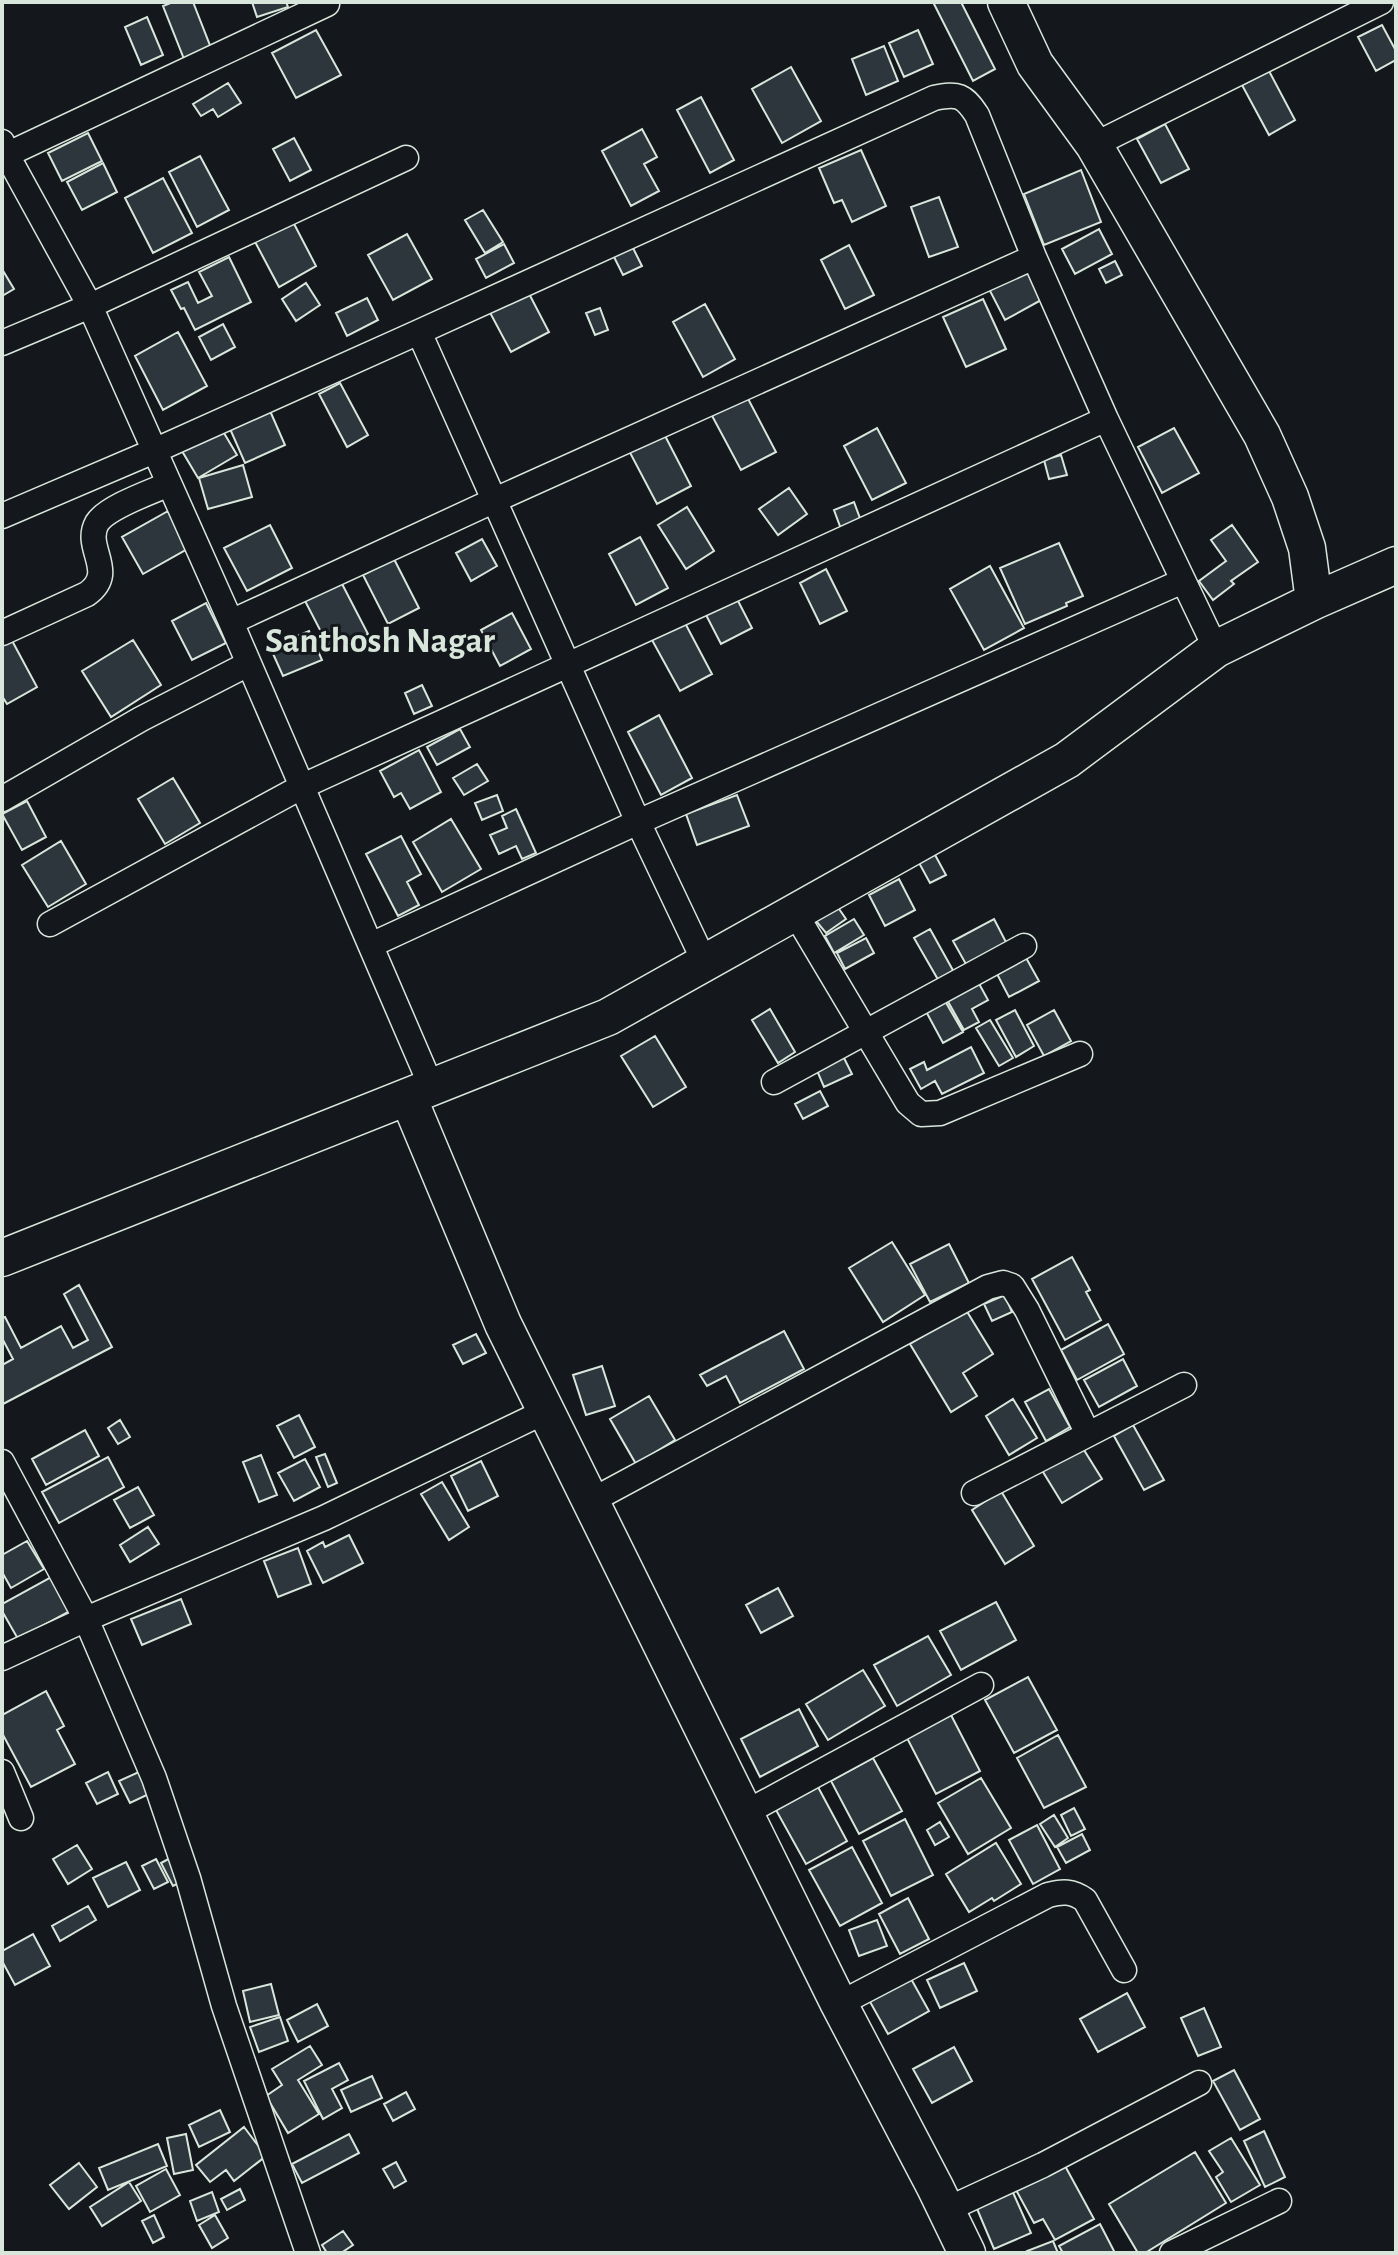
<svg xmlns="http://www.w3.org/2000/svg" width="1398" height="2255" font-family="'Alegreya Sans',sans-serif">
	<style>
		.building { fill: #2c363c; stroke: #d8e6dc; stroke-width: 2 }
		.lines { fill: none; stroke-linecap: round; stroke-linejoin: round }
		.street-casing { stroke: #d8e6dc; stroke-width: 27 }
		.secondary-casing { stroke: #d8e6dc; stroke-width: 39 }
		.street { stroke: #14181c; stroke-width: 24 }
		.secondary { stroke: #14181c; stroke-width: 36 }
		.labels { text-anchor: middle; stroke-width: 6; stroke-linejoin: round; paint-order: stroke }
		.district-label { font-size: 36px; font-weight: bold; fill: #d8e6dc; stroke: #14181c }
	</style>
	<rect width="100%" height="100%" fill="#14181c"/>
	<!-- building -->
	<path class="building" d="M173,2H193L211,48L184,59L163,6Z
		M252,2H286L288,7L257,17Z
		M933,2H961L995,69L973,81Z
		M147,17L163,55L141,65L125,27Z
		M1382,25L1396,51V60L1376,71L1358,37Z
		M316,30L341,75L296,98L272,53Z
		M918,30L933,64L904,77L889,43Z
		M884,46L898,81L866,95L852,59Z
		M791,67L821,121L782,143L752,89Z
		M1269,71L1295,120L1269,135L1242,85Z
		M228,83L241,103L218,117L213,109L201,116L193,104Z
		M701,97L734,160L710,173L677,110Z
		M1165,124L1189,169L1161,183L1137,139Z
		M642,129L657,157L644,164L659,191L631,206L602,151Z
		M88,133L102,161L62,181L48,153Z
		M294,138L311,170L290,181L273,149Z
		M861,150L886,206L852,222L842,200L834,203L819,168Z
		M200,156L229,210L197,227L169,172Z
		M103,163L117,192L82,210L67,182Z
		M1081,170L1101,222L1044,245L1024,194Z
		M163,178L192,233L153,253L125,198Z
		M939,197L958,247L929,257L911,207Z
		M483,210L503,242L485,253L465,220Z
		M291,218L316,266L279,287L253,238Z
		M1099,229L1112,254L1075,274L1062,249Z
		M407,234L432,279L393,300L368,255Z
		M504,244L514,263L486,278L476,259Z
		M849,245L874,295L845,309L821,260Z
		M632,246L642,266L623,275L613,255Z
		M229,257L251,302L195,330L184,308L181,309L171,290L188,282L198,303L212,296L199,272Z
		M1115,261L1122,275L1106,283L1099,269Z
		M1027,268L1043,299L1005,320L989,289Z
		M2,269L14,289L2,296Z
		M306,283L320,305L296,321L282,299Z
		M525,286L549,332L511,352L487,307Z
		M367,298L378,320L347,336L336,313Z
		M983,299L1006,349L966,367L943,317Z
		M705,304L735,359L703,377L673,322Z
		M600,308L608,330L595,335L586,313Z
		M223,324L235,347L211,360L199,337Z
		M178,332L207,386L163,410L135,356Z
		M340,383L368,435L347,447L319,394Z
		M745,393L776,452L741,470L710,412Z
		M267,404L285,445L245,463L227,422Z
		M221,428L237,455L198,478L182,451Z
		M661,428L691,486L657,504L627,447Z
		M877,428L906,483L872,500L844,446Z
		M1174,428L1199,473L1162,493L1138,447Z
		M1061,455L1067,475L1049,479L1044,460Z
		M243,465L252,497L208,509L199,478Z
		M789,488L807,514L778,535L759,509Z
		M854,502L861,521L841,529L834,510Z
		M687,507L714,551L686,569L658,525Z
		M168,511L189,548L143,574L122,537Z
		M270,525L292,568L247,591L224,548Z
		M1232,525L1258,562L1231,581L1234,584L1213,600L1199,581L1226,561L1211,540Z
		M640,537L668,588L636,605L609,554Z
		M482,539L497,566L471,581L456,553Z
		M1059,543L1083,596L1066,603L1067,606L1025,624L1000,568Z
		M394,559L419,608L388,624L363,575Z
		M990,566L1024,628L984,650L950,589Z
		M826,569L847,611L820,624L800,583Z
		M340,580L368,634L332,653L304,599Z
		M736,597L752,628L721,644L705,613Z
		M206,603L226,643L192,660L172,621Z
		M512,613L531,649L500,666L481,630Z
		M685,623L712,674L680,691L652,640Z
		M309,631L322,660L283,676L270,647Z
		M9,635L37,687L7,704L2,696V639Z
		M133,640L161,685L111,717L82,671Z
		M422,685L432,706L414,714L405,693Z
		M659,715L692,778L661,795L628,732Z
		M460,729L470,747L437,765L427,747Z
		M419,750L441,792L410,809L401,793L394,797L380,771Z
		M477,764L488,781L464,795L453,778Z
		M173,778L200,823L165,844L138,799Z
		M497,795L503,811L482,820L475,803Z
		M737,795L749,826L697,845L686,814Z
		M27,801L46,837L22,850L2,814Z
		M516,809L536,853L522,859L516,846L499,854L490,835L507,828L502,816Z
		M451,819L481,869L442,892L413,842Z
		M401,836L421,874L407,882L419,905L398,916L366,854Z
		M61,841L86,884L48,907L22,865Z
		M934,853L946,875L930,883L918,861Z
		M899,879L915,910L885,926L869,895Z
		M837,906L846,919L826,933L816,921Z
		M854,919L864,935L834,953L825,936Z
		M994,919L1007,944L967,966L953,941Z
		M930,929L955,974L940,983L914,938Z
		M866,938L874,953L845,969L837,953Z
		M1025,956L1039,981L1009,997L996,972Z
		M977,980L988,1000L972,1009L979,1022L964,1030L946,998Z
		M941,994L963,1032L943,1043L922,1004Z
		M770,1009L795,1052L778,1063L752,1020Z
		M1015,1010L1034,1046L1016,1057L996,1020Z
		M1054,1010L1071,1041L1044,1056L1027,1025Z
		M990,1020L1013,1058L999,1066L976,1028Z
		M655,1036L686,1087L653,1107L621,1056Z
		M971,1047L984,1073L942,1094L935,1081L921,1089L910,1069L924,1062L927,1070Z
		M842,1054L852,1074L824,1087L815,1066Z
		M820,1091L828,1106L803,1119L795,1104Z
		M892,1242L925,1295L883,1322L849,1268Z
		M949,1244L969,1283L930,1302L910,1264Z
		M1072,1257L1090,1290L1086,1292L1101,1320L1065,1340L1032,1279Z
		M79,1285L112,1347L3,1404L2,1365L13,1359L2,1338V1318L5,1317L21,1348L61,1326L73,1348L88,1340L64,1294Z
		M1005,1295L1012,1312L992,1321L984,1304Z
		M966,1310L993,1354L963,1373L977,1396L951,1412L910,1344Z
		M1108,1324L1124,1354L1077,1380L1061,1350Z
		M784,1331L804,1369L740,1403L726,1376L707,1386L700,1375Z
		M476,1334L486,1353L463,1364L453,1345Z
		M1123,1359L1137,1386L1099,1407L1084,1380Z
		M602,1366L615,1406L586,1415L573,1375Z
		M1049,1389L1070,1427L1046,1441L1025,1402Z
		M649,1396L675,1440L636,1464L610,1419Z
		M1013,1399L1037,1438L1009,1455L986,1416Z
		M299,1415L315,1447L294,1458L277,1426Z
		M120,1420L130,1437L118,1444L108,1428Z
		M1133,1425L1164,1480L1144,1490L1114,1436Z
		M85,1430L99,1456L46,1485L32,1459Z
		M1079,1442L1102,1479L1062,1503L1040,1467Z
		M325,1454L337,1483L328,1487L316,1457Z
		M261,1455L277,1495L259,1502L243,1462Z
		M108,1457L124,1487L59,1523L42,1492Z
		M305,1459L320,1487L294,1501L278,1473Z
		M481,1461L498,1496L468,1511L451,1476Z
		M442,1482L469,1527L449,1540L421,1494Z
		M138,1487L154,1515L130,1528L114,1500Z
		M1001,1491L1034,1546L1005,1564L972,1510Z
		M148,1527L159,1544L130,1562L120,1545Z
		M349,1535L363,1563L323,1583L307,1551L323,1542L325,1547Z
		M27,1541L44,1569L11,1588L2,1572V1555Z
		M298,1548L311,1584L278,1597L264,1561Z
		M53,1576L72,1610L18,1639L2,1611V1604Z
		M778,1588L793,1616L761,1633L746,1605Z
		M181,1599L191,1624L142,1645L131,1619Z
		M996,1602L1016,1640L961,1670L940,1631Z
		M928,1636L951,1675L897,1706L874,1665Z
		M863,1670L885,1706L828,1740L806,1704Z
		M1028,1677L1057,1730L1014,1753L985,1700Z
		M46,1691L64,1726L57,1730L75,1764L31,1787L2,1733V1715Z
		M799,1709L818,1746L760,1777L741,1739Z
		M951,1715L980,1771L936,1794L907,1738Z
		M1058,1735L1086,1787L1044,1808L1017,1758Z
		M873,1758L902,1811L859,1834L831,1781Z
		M141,1771L151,1793L130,1803L119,1781Z
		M108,1772L118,1794L97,1804L86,1783Z
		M981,1778L1011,1828L968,1854L938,1803Z
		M818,1787L847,1841L806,1864L776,1810Z
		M1074,1808L1085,1829L1071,1836L1061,1815Z
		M1054,1815L1068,1838L1055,1847L1040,1824Z
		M905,1819L933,1875L891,1896L863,1841Z
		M940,1822L949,1837L935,1845L927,1830Z
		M1037,1825L1060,1869L1033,1884L1009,1840Z
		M1082,1834L1090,1850L1066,1863L1057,1847Z
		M996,1843L1021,1884L994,1901L992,1898L969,1912L946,1874Z
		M77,1845L92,1869L68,1884L53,1859Z
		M852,1847L882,1903L840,1926L809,1870Z
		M174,1856L185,1880L173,1886L161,1863Z
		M156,1859L168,1882L154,1889L142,1866Z
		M126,1862L140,1890L108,1907L93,1878Z
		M908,1898L929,1939L900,1954L879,1914Z
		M88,1906L96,1920L60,1941L52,1926Z
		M877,1920L887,1946L859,1956L849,1930Z
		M33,1934L50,1966L15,1985L2,1961V1951Z
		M964,1963L977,1991L940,2008L927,1980Z
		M910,1977L929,2011L888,2034L869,2000Z
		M271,1984L279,2015L250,2022L243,1991Z
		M1127,1993L1145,2027L1098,2052L1080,2019Z
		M317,2004L328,2026L298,2042L287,2020Z
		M1204,2008L1221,2047L1198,2056L1181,2018Z
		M280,2017L288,2041L259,2052L250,2027Z
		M310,2046L322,2065L298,2080L319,2114L288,2133L266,2096L282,2085L272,2069Z
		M954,2047L972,2081L932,2103L913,2069Z
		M339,2063L348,2080L332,2089L342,2108L323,2119L304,2081Z
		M1234,2070L1260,2119L1240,2130L1213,2081Z
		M372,2076L382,2098L351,2112L341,2090Z
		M406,2092L415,2109L393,2121L384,2104Z
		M220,2110L230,2132L199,2147L189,2125Z
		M244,2127L266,2156L234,2181L226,2170L210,2182L196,2165Z
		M1264,2131L1285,2177L1265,2187L1244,2141Z
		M186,2134L193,2170L174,2174L167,2138Z
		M349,2134L359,2153L302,2183L292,2164Z
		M1231,2138L1260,2185L1231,2202L1216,2177L1223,2172L1209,2151Z
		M158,2144L167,2166L108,2190L99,2168Z
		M1195,2152L1226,2203L1145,2253H1138L1109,2204Z
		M396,2162L406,2181L394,2188L383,2169Z
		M79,2163L97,2187L69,2209L50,2185Z
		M1064,2164L1094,2219L1055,2240L1043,2219L1034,2223L1016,2190Z
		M166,2169L180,2195L150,2212L136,2186Z
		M129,2182L141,2201L102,2226L90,2207Z
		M1011,2188L1031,2233L994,2249L975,2204Z
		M240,2189L245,2200L227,2210L221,2199Z
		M212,2192L219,2212L197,2221L190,2201Z
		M154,2215L164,2237L153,2243L142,2221Z
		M215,2215L228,2238L212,2248L199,2225Z
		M1100,2224L1115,2253H1063L1059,2246Z
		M343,2231L353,2245L341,2253H327L322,2245Z
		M1053,2241L1058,2253H1028L1027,2251Z"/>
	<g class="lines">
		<defs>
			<path id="street" d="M2,142L7,155L90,306L231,622L432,1088
				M1094,145L1381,2
				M2,157L327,4
				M419,332L934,98C958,93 964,95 977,115L1034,257L1106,419L1216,649
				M2,343L90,306L406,158
				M2,516L154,451L419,332L638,822L705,963
				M231,622L495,500L1034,257
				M2,633L87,594C118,572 83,548 97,523C107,507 151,492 169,484
				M2,799L141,719L248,664
				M795,913L908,1103L921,1114L940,1113L1080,1054
				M50,924L303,786L1106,419
				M371,945L638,822L1183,581
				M774,1082L1024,946
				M2,1462L86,1619L154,1778L188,1878L224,2006L308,2253
				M974,1493L1184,1385
				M591,1501L988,1287L1003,1283L1012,1286L1027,1310L1088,1434
				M2,1658L86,1619L324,1518L546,1411
				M2,1772L21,1818
				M745,1813L981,1685
				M839,2004L1048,1895C1063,1891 1072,1891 1085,1900L1124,1970
				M946,2210L1043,2165L1199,2083
				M1172,2253L1279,2201"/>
			<path id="secondary" d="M1006,2L1035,64L1094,145L1262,435L1290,497L1307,548L1314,601
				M408,1097L503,1324L839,2004L935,2187L967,2253
				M2,1258L608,1017L1067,760L1216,649L1314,601L1396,565"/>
		</defs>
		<!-- street casing -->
		<use href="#street" class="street-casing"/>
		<!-- secondary casing -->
		<use href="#secondary" class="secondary-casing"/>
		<!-- street -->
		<use href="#street" class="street"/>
		<!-- secondary -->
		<use href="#secondary" class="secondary"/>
	</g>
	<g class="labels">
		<!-- district labels -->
		<g class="district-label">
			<text x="380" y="652">Santhosh Nagar</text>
		</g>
	</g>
	<!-- border -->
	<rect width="1398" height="2255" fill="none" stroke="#d8e6dc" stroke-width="8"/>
</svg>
